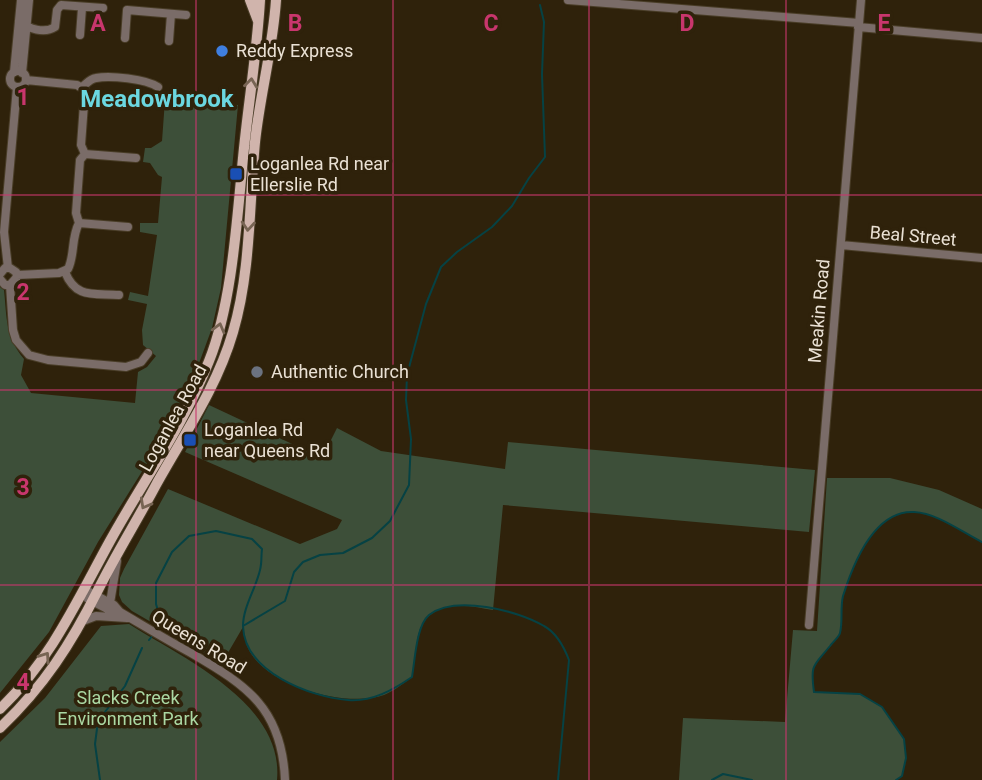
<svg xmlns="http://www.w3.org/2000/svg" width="982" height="780" font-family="Roboto,sans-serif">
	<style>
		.green { fill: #3d4f39 }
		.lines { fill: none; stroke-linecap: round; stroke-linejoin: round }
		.stream { stroke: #064244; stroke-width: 2 }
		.minor-casing { stroke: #493d27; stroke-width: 10 }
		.major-casing { stroke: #493d27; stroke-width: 12 }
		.minor { stroke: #7a6c68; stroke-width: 8 }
		.major { stroke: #d0b4ac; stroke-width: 10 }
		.oneway { stroke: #776453 }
		.grid { fill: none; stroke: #c8366d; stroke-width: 2; stroke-opacity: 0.55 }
		.shop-dot { fill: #3f7fe0; stroke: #2f220b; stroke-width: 2.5 }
		.transit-dot { fill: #1a4fb4; stroke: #2f220b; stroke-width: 2.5 }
		.worship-dot { fill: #6b7280; stroke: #2f220b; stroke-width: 2.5 }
		.labels { text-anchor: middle; stroke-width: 7; stroke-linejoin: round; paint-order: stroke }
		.poi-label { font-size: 18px; fill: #eae1d4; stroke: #2f220b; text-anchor: start }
		.street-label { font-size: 18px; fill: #eae1d4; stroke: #2f220b }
		.park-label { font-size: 18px; fill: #abd8a3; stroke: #2f220b }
		.district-label { font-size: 24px; font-weight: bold; fill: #6bd7e0; stroke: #2f220b }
		.grid-label { font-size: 23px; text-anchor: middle; font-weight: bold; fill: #c8366d; stroke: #2f220b; stroke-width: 7; stroke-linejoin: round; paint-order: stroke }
	</style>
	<rect width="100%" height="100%" fill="#2f220b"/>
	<!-- green -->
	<path class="green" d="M165,100L238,105L221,288L212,328L198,366L175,413L176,417L98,542L49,632L0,693V287L4,290C7,318 5,336 24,359L21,375L31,393L135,403L138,372L147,367L156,356L143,345L142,330L147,304L128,300L130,292L148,296L157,235L140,232V223H158L162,177L158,175L150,163L143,162L145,148H151L162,141Z
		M209,405L322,458L337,428L381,451L505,469L508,442L815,470L809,532L503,505L493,610C468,605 433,599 420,629C416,638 415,665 412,677C404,683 394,691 384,695C347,708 266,687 248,648C245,642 245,634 243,627L222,663L132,611L122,602L119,595L120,578L124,569L168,489L300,544L337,529L342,520L185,452Z
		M827,478H890L939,490L982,509V542C962,532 937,513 914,512C874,510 853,564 843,596C840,608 843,622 840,633C839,635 835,640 834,642C817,663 809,662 814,692L860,694L882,707L904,739L906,758L902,776L896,780H679L683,718L785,722L793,630L817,631Z
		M129,624C184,659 284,703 277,780H0V742L45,698L101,626Z"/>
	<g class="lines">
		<!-- stream -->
		<path class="stream" d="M243,626L285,601L294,572L303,562L320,555L343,553L372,538L390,521L409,485L411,439L406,400L407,375L426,304L441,267L457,252L492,227L512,206L529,178L545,157L542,74L544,22L540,5
			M156,630L161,622L156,604V583L172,552L189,536L216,531L252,539L262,549C261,556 262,563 260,570C256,588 243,607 243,626C244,672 310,697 348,700C372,702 393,690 412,677C415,661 416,626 429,615C455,595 517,610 544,626C557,633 564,647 569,660L558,780
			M149,640L153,635
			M100,780L95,744L98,721L125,686L142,648
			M712,780L723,774L752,780
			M896,780L902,776L906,758L904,739L882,707L860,694L814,692C810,663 814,666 830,646C833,642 839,637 840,633C843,621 840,608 843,596C853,564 874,510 914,512C937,513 962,532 982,542"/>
		<defs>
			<path id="minor" d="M568,0L859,23
				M19,21C29,29 44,34 55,27L57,10L61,5L103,8
				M858,27L982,38
				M80,35L82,8
				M125,38L127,10L186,15
				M169,41L171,14
				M10 79a8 8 0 1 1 16 0a8 8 0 1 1-16 0Z
				M14,72L21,0
				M22,73L29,0
				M82,87C87,83 90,79 96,78C110,75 146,79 158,87
				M85,154L136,158
				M79,223L128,227
				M841,245L982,258
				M8,268L4,232L17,87
				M65,272C76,299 93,293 119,295
				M0,274L5,268H10L16,272L17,277L10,285H5L0,279
				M17,275L59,273L68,269C75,255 71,238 79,223L76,213L80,160L85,154L81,145L85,90L77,85L26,80
				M10,285L13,330L16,340L29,355L48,360L126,367L141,362L148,353
				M84,589L114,605L120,612C144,626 167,640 191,653C248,686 282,709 285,780
				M88,599L111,611L120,612
				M110,603L117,561
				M83,621L96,616L127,618
				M809,625L861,0"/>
			<path id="major" d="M250,0L258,21
				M0,709C50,661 77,601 110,541C143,481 184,425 209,361C232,304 237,219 243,158C248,105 257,53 260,0
				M0,728C44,686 71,644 98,590C116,554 138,519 157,483C185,433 217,387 233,332C251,271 249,205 255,142C260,94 273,48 276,0"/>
		</defs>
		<!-- minor casing -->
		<use href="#minor" class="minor-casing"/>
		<!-- major casing -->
		<use href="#major" class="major-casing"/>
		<!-- minor -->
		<use href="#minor" class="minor"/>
		<!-- major -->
		<use href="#major" class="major"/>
	</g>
	<!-- one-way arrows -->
	<defs><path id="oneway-chevron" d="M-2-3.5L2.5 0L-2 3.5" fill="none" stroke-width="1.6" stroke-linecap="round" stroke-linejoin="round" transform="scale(1.75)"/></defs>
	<g class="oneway">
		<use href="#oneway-chevron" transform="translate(251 83) rotate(-83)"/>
		<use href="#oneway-chevron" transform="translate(248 226) rotate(95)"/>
		<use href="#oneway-chevron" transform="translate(219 328) rotate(-75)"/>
		<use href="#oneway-chevron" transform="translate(145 504) rotate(119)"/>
		<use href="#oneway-chevron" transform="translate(45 657) rotate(-55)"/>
	</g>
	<!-- grid -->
	<path class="grid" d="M196,0V780M393,0V780M589,0V780M786,0V780M0,195H982M0,390H982M0,585H982"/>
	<!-- markers -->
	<circle class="shop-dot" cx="222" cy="51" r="7"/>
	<g class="transit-dot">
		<rect x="229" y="167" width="14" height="14" rx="3.5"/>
		<rect x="183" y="433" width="14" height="14" rx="3.5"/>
	</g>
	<circle class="worship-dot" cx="257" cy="372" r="7"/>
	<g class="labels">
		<!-- poi labels -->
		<g class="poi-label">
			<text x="236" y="57">Reddy Express</text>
			<text x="250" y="170">Loganlea Rd near<tspan x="250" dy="21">Ellerslie Rd</tspan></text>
			<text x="271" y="378">Authentic Church</text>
			<text x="204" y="436">Loganlea Rd<tspan x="204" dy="21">near Queens Rd</tspan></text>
		</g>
		<!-- street labels -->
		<g class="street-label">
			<text transform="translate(913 236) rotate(5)" y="6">Beal Street</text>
			<text transform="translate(819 311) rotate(-85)" y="6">Meakin Road</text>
			<text transform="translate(173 418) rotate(-61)" y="6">Loganlea Road</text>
			<text transform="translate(199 642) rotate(31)" y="6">Queens Road</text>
		</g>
		<!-- park labels -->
		<g class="park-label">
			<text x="128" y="704">Slacks Creek<tspan x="128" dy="21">Environment Park</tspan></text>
		</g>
		<!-- district labels -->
		<g class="district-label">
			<text x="157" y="107">Meadowbrook</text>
		</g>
	</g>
	<g class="grid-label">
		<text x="98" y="31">A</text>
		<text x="295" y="31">B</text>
		<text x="491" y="31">C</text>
		<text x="687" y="31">D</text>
		<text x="884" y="31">E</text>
		<text x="23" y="105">1</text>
		<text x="23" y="300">2</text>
		<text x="23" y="495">3</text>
		<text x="23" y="690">4</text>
	</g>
</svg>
